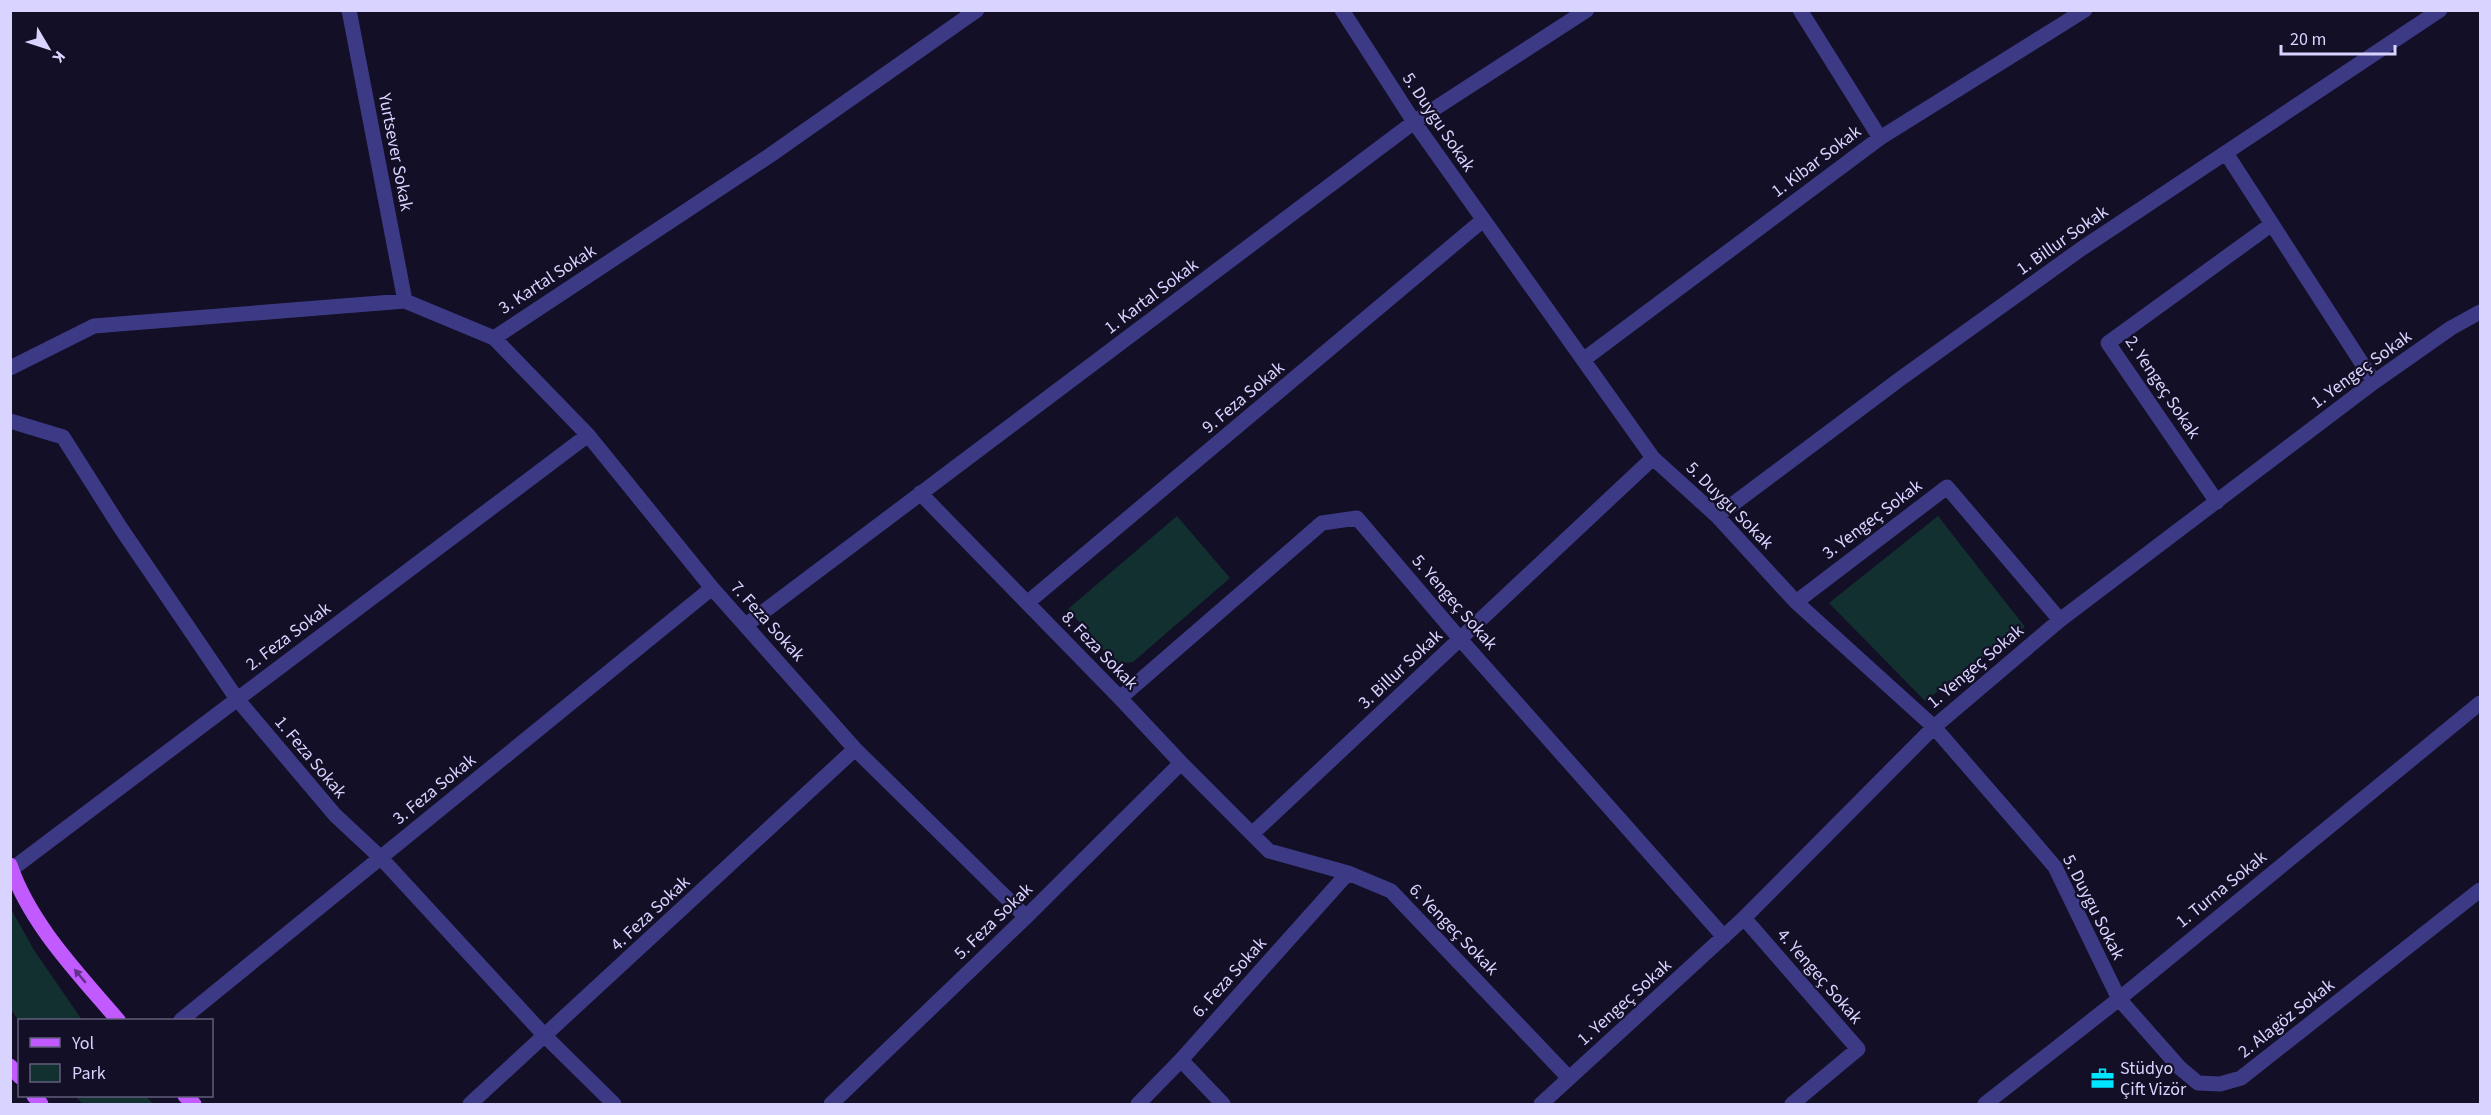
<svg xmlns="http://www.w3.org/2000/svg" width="2491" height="1115" font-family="'Source Sans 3',sans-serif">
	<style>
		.green { fill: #12302f }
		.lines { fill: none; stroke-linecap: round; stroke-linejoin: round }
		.minor { stroke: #3d3a85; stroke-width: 15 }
		.primary { stroke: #c25bff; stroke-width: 15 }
		.oneway { fill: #623188 }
		.labels { text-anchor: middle; stroke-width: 4.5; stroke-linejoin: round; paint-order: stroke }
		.street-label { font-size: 18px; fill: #d9d4ff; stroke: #130f26 }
		.poi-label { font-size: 18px; fill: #d9d4ff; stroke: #130f26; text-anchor: start }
	</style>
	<rect width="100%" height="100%" fill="#130f26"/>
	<!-- green -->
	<path class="green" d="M1177,516L1230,578L1133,662L1115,664L1068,609Z
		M1938,516L2025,627L1925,701L1829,603Z
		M10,907L34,950L82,1020L19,1022L11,1009Z
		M75,1096H146L153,1104H83Z"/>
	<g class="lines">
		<!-- minor -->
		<path class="minor" d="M349,10L405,301
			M1342,10L1414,122L1653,458L1717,516L1796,602L1934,727L2026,833L2055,867L2119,999L2180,1068L2198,1083L2220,1084L2241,1078L2480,890
			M1800,10L1880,138
			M2226,153L2374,382
			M494,338L588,435L712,588L855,749L1026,917
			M1583,360L1880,138L2085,10
			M10,368L94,326L405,301L494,338L769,156L977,10
			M10,421L63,437L120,527L237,699L335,815L381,858L545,1036L614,1104
			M920,493L1120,698L1181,763L1269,851L1348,873L1391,891L1569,1078
			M2217,502L2108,343L2272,224
			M1717,516L1900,379L2081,249L2440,10
			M1796,602L1947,487L2060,620
			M1027,603L1483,220
			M746,625L1414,122L1587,10
			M1120,698L1322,523L1357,518L1460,639L1724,937
			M1252,834L1653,458
			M12,869L588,435
			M1744,918L1858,1049L1792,1104
			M181,1020L712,588
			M1181,1060L1223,1104
			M470,1104L855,749
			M831,1104L1026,917L1181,763
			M1138,1104L1181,1060L1348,873
			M1541,1104L1744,918L1934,727L2060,620L2374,382L2451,328L2480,312
			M1985,1104L2119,999L2480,703"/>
		<!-- primary -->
		<path class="primary" d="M10,865C30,924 78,973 118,1020
			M10,1066L20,1077
			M34,1096L41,1104
			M185,1096L194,1104"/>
	</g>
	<!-- one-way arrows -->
	<defs><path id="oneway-solid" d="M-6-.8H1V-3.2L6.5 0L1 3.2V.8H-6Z" transform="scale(1.5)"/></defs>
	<use class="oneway" href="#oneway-solid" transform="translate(80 976) rotate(-130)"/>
	<!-- icons -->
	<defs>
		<symbol id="office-bare" viewBox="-9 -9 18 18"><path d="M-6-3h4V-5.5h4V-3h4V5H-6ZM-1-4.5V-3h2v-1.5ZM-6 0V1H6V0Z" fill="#00e5ff" stroke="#130f26" stroke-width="2.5" paint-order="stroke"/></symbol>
	</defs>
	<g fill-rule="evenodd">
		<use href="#office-bare" x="2086" y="1062" width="33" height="33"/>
	</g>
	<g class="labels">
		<!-- street labels -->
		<g class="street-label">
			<text transform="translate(1439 122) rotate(56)" y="6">5. Duygu Sokak</text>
			<text transform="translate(396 152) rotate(79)" y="6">Yurtsever Sokak</text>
			<text transform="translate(1816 161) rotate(-37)" y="6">1. Kibar Sokak</text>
			<text transform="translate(2062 240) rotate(-35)" y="6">1. Billur Sokak</text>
			<text transform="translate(547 279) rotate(-33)" y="6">3. Kartal Sokak</text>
			<text transform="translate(1151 296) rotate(-37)" y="6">1. Kartal Sokak</text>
			<text transform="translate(2361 369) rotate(-36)" y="6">1. Yengeç Sokak</text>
			<text transform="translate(2163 387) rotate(56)" y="6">2. Yengeç Sokak</text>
			<text transform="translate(1243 397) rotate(-40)" y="6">9. Feza Sokak</text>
			<text transform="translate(1730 505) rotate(45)" y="6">5. Duygu Sokak</text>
			<text transform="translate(1872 519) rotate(-37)" y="6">3. Yengeç Sokak</text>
			<text transform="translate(1455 602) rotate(49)" y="6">5. Yengeç Sokak</text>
			<text transform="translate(768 621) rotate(48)" y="6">7. Feza Sokak</text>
			<text transform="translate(288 636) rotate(-37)" y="6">2. Feza Sokak</text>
			<text transform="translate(1100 650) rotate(46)" y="6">8. Feza Sokak</text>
			<text transform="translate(1975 666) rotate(-40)" y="6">1. Yengeç Sokak</text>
			<text transform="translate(1400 669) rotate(-43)" y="6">3. Billur Sokak</text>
			<text transform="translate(311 757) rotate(50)" y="6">1. Feza Sokak</text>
			<text transform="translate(434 789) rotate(-39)" y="6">3. Feza Sokak</text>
			<text transform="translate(2221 889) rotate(-39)" y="6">1. Turna Sokak</text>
			<text transform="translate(2094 907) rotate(63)" y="6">5. Duygu Sokak</text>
			<text transform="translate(650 913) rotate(-43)" y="6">4. Feza Sokak</text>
			<text transform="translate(993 921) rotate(-44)" y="6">5. Feza Sokak</text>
			<text transform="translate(1454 929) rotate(46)" y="6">6. Yengeç Sokak</text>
			<text transform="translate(1820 976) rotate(49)" y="6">4. Yengeç Sokak</text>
			<text transform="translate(1229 977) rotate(-48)" y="6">6. Feza Sokak</text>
			<text transform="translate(1624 1002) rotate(-42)" y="6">1. Yengeç Sokak</text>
			<text transform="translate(2286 1018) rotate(-38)" y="6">2. Alagöz Sokak</text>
		</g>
		<!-- poi labels -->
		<g class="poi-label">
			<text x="2120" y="1074">Stüdyo<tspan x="2120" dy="21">Çift Vizör</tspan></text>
		</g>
	</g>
	<!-- border -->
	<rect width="2491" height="1115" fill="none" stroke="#d9d4ff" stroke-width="24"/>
	<!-- legend -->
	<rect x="18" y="1019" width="195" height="78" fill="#130f26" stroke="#625e7d" stroke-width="1.5"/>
	<rect x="30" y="1038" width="30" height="9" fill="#c25bff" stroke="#625e7d" stroke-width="1.5"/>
	<text x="72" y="1049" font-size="18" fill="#d9d4ff">Yol</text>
	<rect x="30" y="1064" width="30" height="18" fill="#12302f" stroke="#625e7d" stroke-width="1.5"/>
	<text x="72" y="1079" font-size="18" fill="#d9d4ff">Park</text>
	<!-- north arrow -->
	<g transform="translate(48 48) rotate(129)" stroke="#130f26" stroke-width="4.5" paint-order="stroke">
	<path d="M0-4.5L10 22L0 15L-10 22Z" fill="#d9d4ff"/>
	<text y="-9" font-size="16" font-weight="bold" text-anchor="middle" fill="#d9d4ff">K</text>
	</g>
	<!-- scale -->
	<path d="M2281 45v9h114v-9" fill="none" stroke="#d9d4ff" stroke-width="3"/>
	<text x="2290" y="45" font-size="18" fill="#d9d4ff" stroke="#130f26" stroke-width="4.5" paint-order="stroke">20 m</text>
</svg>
